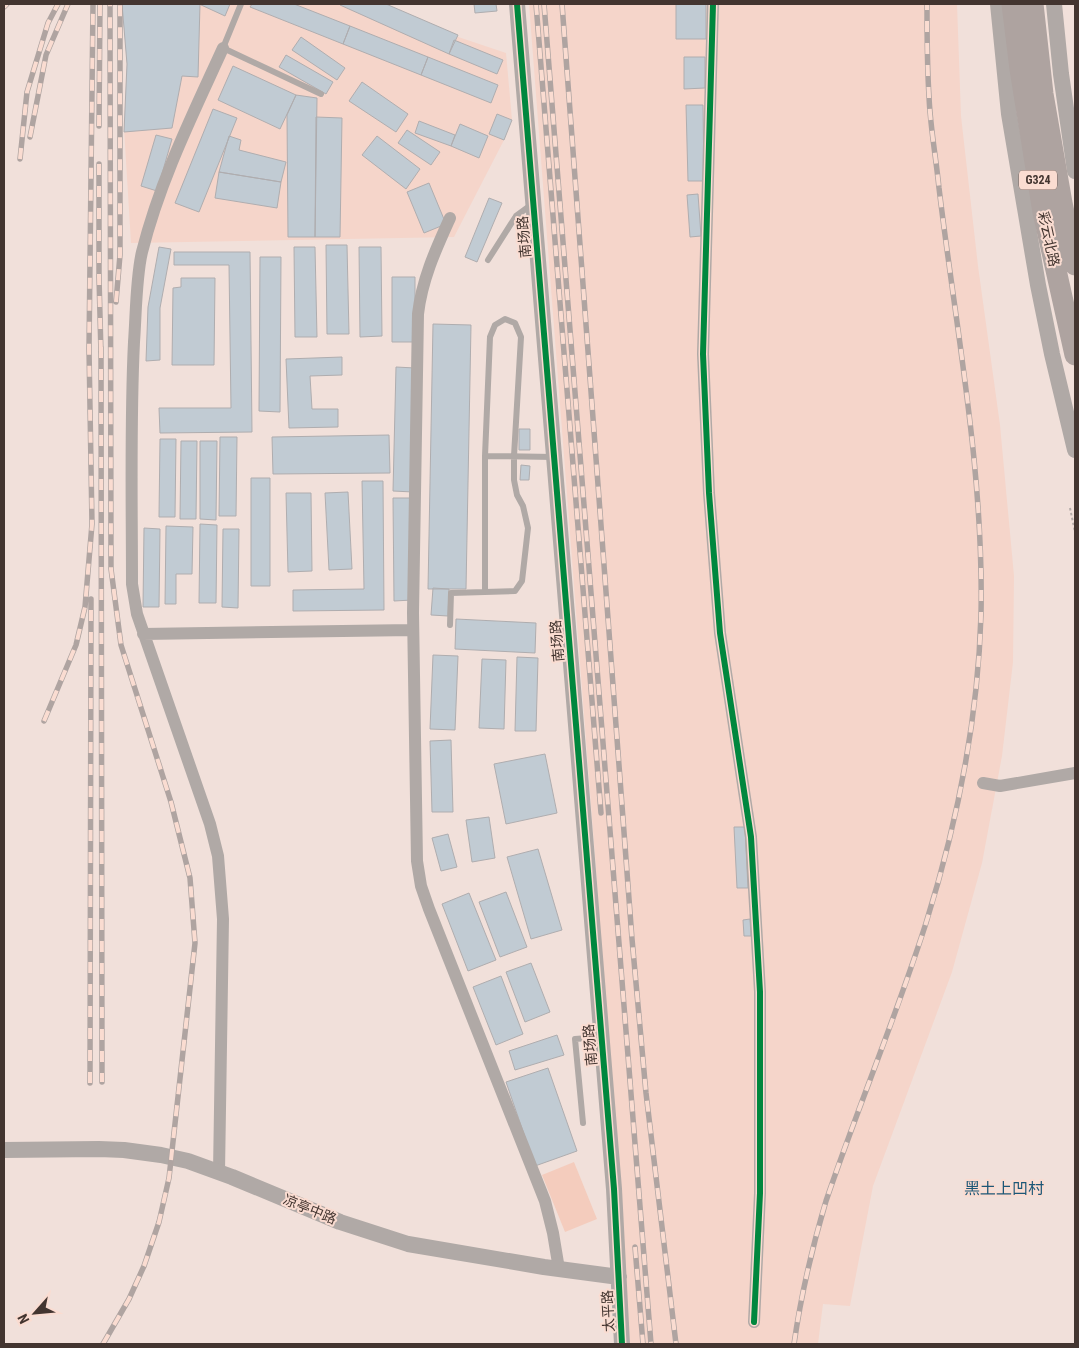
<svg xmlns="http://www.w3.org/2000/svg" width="1079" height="1348" font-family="'Roboto Condensed','Noto Sans SC',sans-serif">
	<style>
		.built { fill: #f5d5ca }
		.green { fill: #f4ccbd }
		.building { fill: #c1cbd3; stroke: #afadaf }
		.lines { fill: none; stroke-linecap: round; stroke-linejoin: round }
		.path { stroke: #b4aba8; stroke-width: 2; stroke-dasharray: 2.5 2.5; stroke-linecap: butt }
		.service { stroke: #b0a9a6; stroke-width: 6 }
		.minor { stroke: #b0a9a6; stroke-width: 12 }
		.tertiary { stroke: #b0a9a6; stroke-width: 16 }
		.trunk { stroke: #aea3a0; stroke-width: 21 }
		.rail-casing { stroke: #afa4a1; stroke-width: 5.5 }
		.rail { stroke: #fadcd1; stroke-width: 4; stroke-dasharray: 11; stroke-linecap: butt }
		.cycleway-casing { stroke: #fadcd1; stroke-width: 9 }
		.cycleway { stroke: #00873e; stroke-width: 6 }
		.labels { text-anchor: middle; stroke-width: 4; stroke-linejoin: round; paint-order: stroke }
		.shield { fill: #fadcd1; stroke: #7a6760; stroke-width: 1 }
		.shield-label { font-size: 12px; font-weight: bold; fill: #433530 }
		.street-label { font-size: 14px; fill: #433530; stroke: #fadcd1 }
		.quarter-label { font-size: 16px; fill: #1c5777; stroke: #fadcd1 }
	</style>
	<rect width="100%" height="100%" fill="#f1e0da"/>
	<!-- built -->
	<path class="built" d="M122,4H374L375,9L506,53L512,120L504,140L454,237L131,243L124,128L127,64Z
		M529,4H957L961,116L978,266L1000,425L1014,576L1013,662L1002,756L982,863L952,972L873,1186L850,1306L823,1304L818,1344H627L596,869Z"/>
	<!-- green -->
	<path class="green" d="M574,1162L597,1219L565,1232L542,1175Z"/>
	<!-- building -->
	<path class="building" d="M122,4H200L198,77L182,76L172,128L124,132L127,64Z
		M199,4H230L225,16Z
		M252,4H294L350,26L343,44L250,7Z
		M340,4H386L458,35L449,54L340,5Z
		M474,4H496L497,11L475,13Z
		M676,4H706V39H676Z
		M350,26L428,57L421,75L343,44Z
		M301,37L345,68L337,80L292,50Z
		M454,40L503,60L497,74L449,54Z
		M286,55L333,82L326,94L279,67Z
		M428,57L498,85L491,103L421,75Z
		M684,57H705V88L684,89Z
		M233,66L296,95L280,129L218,100Z
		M362,82L408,114L396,132L349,101Z
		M296,95L317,98L315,237H288L287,115Z
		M686,105H703L704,181H688Z
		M213,109L237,118L199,212L175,203Z
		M497,114L512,120L504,140L489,134Z
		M316,117L342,118L340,237H315Z
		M419,121L455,135L451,146L415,133Z
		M460,124L488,136L479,158L451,146Z
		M407,130L440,152L431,165L398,143Z
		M156,135L172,139L157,191L141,186Z
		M229,136L241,140L239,150L286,162L281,182L219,172Z
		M377,136L420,169L406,189L362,155Z
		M219,172L281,182L277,208L215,198Z
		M429,183L446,224L424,233L407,192Z
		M698,194L701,236L690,237L687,195Z
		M489,198L502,203L477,262L465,257Z
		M326,245H347L349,334H327Z
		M159,247L171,249L160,308V360L146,361L148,307Z
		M294,247H315L317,337H295Z
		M359,247H381L382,336L360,337Z
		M174,252H250L252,432L160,433L159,408H231L229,265H174Z
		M260,257H281L280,412L259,411Z
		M392,277H415V342H392Z
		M181,278H215L214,365H172L173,288L181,287Z
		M433,324L471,325L466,589H428Z
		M342,357V375L310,376L312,409H338V427L289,428L286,359Z
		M396,367L415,368L413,492L393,491Z
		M519,429H530V450H519Z
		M389,435L390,473L273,474L272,437Z
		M220,437H237L236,516H219Z
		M160,439H176L175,517H159Z
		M181,441H197L196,519H180Z
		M200,441H217L216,520L200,519Z
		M521,465L530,466L529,480H520Z
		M251,478H270V586H251Z
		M362,481H383L384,610L293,611V590L364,589Z
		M348,492L352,569L329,570L325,493Z
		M286,493H311L312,571L288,572Z
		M393,498H411L412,600L394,601Z
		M200,524L217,525L216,603H199Z
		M166,526L193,527L192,574H176V604H165Z
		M144,528L160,529L159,607H143Z
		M223,529H239L238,608L222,607Z
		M433,588L449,589L448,616L431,615Z
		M456,619L536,623L535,653L455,649Z
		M433,655L458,656L455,730L430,729Z
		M517,657L538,658L536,731H515Z
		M482,659L506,660L504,729L479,728Z
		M451,740L453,812H432L430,741Z
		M545,754L557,813L506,824L494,764Z
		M489,817L495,858L472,862L466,820Z
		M734,827H745L748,888H737Z
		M448,834L457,867L441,871L432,838Z
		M538,849L562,930L531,939L507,857Z
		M506,892L527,947L500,957L479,902Z
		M469,893L496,960L468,971L442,904Z
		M750,919L751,936H744L743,920Z
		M531,963L550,1012L525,1022L506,972Z
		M501,976L523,1034L496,1045L473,987Z
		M557,1035L564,1055L515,1070L509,1051Z
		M548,1068L577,1151L535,1166L506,1082Z"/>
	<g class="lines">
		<!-- path -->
		<path class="path" d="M1070,508L1075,532"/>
		<!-- service -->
		<path class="service" d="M241,4L223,48L321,94
			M488,260L516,216L531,205
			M485,456L554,457
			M450,625L451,593L515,591L522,581L528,528L523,506L517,495L514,480V456L521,337L515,323L505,319L495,325L490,337L485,456V592
			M583,1123L575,1039L601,1037"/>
		<!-- minor -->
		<path class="minor" d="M713,4L703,354L709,493L720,633L751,837L760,992V1193L754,1322
			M450,218C436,249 422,279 418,314L413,613L417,861L421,886L429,909L545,1201L553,1233L559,1269
			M143,634L413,630
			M983,783L1000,786L1075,773
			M219,1172L223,919L218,856L210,824L137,614L132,584C132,504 130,423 134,342C136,315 136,277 142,252C160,180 193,114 223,48"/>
		<!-- tertiary -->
		<path class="tertiary" d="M517,4L614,1189L622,1344
			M998,4L1009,114L1038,285L1052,354L1075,450
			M1054,4L1061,74L1075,171
			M4,1150L99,1149L124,1150L161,1155L188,1161L232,1177L340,1222L408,1244L544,1267L619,1277"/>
		<!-- trunk -->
		<path class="trunk" d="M1012,4L1020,69L1043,212L1075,355
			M1033,4L1043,94L1062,203L1075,265"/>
		<defs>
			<path id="rail" d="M536,4L601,813
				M544,4L651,1344
				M562,4L632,939L646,1093L676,1344
				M4,7L7,4
				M99,126L100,4
				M30,137L46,55L68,4
				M20,159L27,92L48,23L58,4
				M99,164V277L101,354
				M116,302L120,255V4
				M101,347L102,1082
				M44,721L76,645L85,607L92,524L89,349L93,4
				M90,1083L91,599
				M635,1247L643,1344
				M103,1344L129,1299L144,1266L159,1222L169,1178L195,943L190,878L171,802L121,645L111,569L110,4
				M794,1344C801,1295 812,1248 826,1201C858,1107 896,1017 926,923C957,824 978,719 981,615C984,471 956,330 939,188C936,157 930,126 929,96C927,65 927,34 927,4"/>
		</defs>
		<!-- rail casing -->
		<use href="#rail" class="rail-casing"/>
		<!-- rail -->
		<use href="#rail" class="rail"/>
		<defs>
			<path id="cycleway" d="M517,4L614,1189L622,1344
				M713,4L703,354L709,493L720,633L751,837L760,992V1193L754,1322"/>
		</defs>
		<!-- cycleway casing -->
		<use href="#cycleway" class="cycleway-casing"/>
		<!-- cycleway -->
		<use href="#cycleway" class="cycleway"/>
	</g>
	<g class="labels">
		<!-- shield labels -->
		<rect class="shield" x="1019" y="170.5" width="38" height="19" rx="4"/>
		<g class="shield-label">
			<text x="1038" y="184">G324</text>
		</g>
		<!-- street labels -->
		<g class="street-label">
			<text transform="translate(524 237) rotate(-95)" y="5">南场路</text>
			<text transform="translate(1049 239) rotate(78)" y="5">彩云北路</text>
			<text transform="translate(557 641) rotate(-95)" y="5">南场路</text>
			<text transform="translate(590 1045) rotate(-95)" y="5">南场路</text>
			<text transform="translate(310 1209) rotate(22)" y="5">凉亭中路</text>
			<text transform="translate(608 1311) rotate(-93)" y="5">太平路</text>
		</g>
		<!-- quarter labels -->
		<g class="quarter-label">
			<text x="1004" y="1194">黑土上凹村</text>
		</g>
	</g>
	<!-- border -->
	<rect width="1079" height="1348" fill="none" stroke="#433530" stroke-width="10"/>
	<!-- north arrow -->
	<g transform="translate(35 1313) rotate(243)" stroke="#fadcd1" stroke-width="4" paint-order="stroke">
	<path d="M0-4L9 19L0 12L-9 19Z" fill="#433530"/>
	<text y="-8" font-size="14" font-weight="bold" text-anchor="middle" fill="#433530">N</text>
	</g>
</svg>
